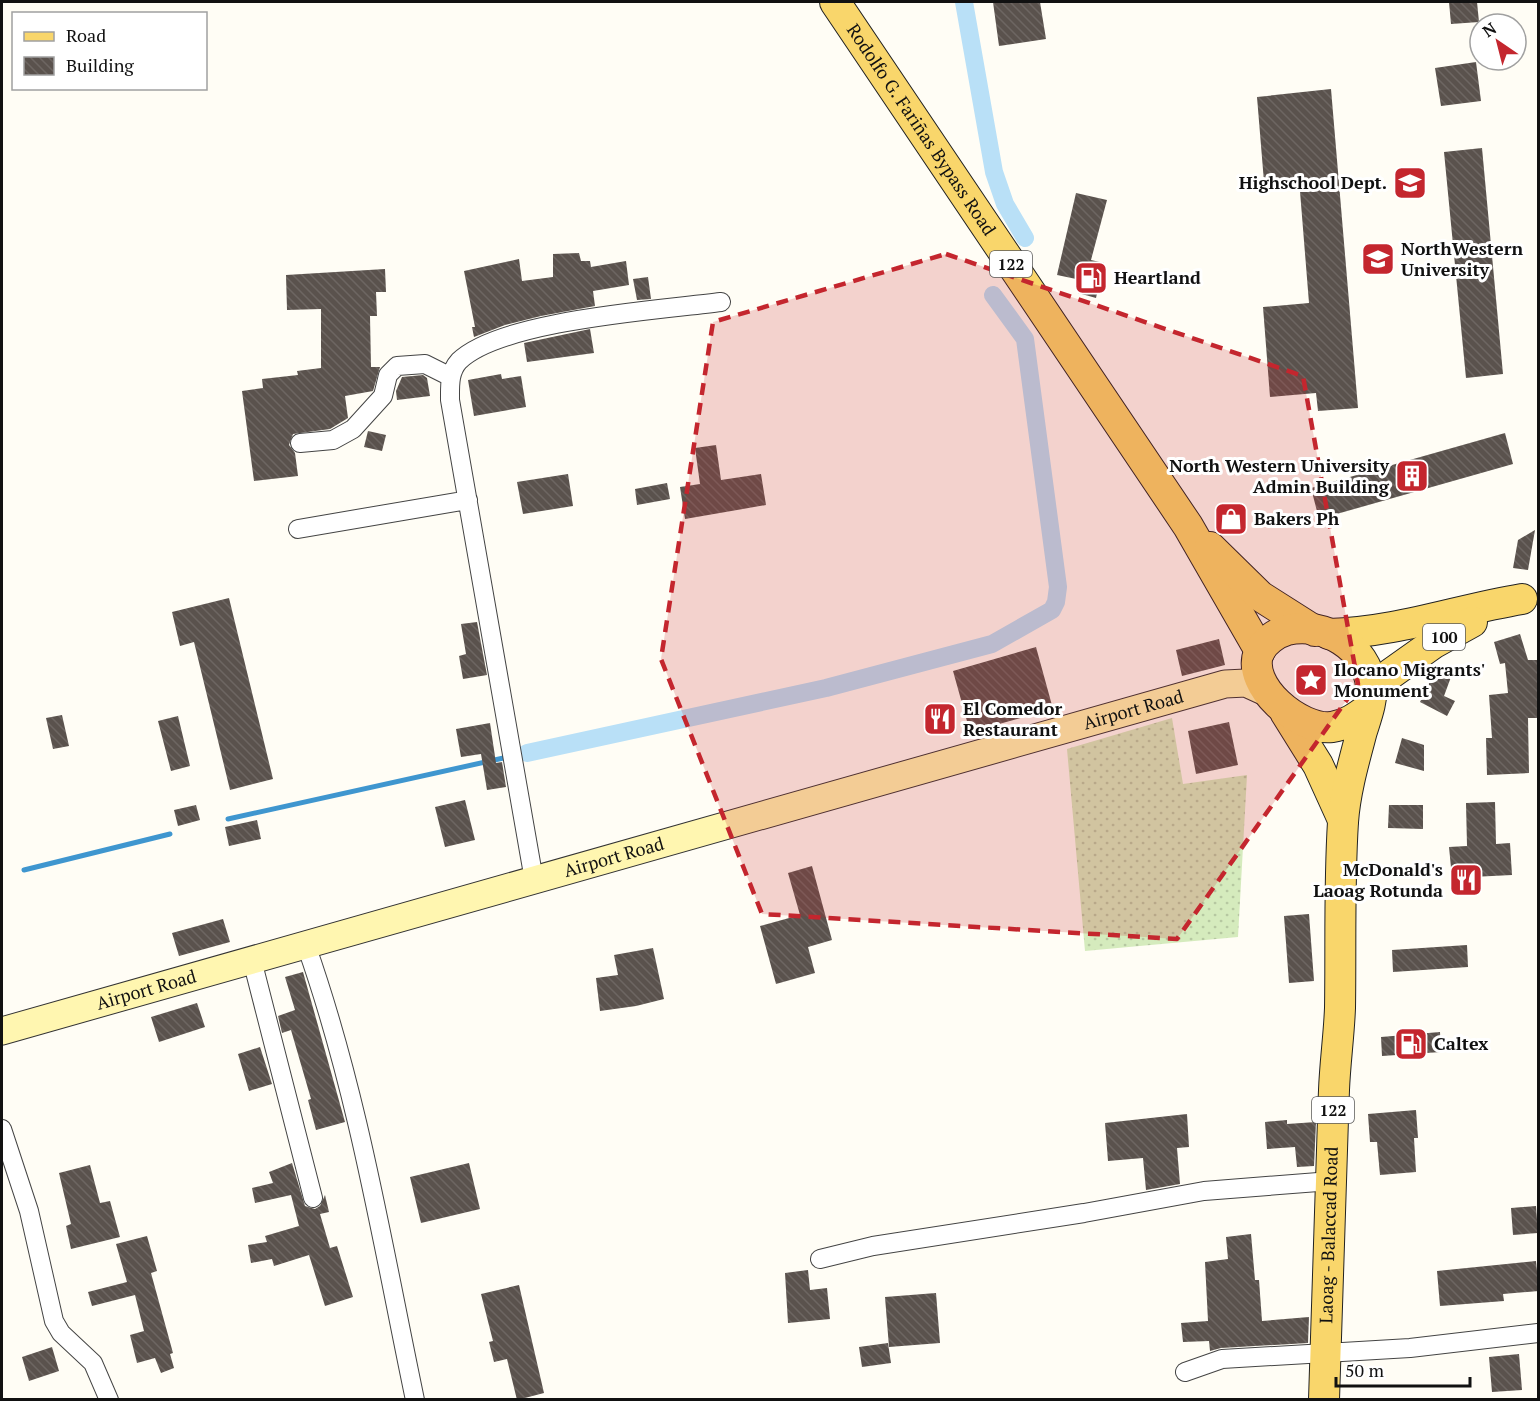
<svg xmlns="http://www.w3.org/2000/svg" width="1540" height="1401" font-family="'PT Serif',serif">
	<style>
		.grass { fill: url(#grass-dots) }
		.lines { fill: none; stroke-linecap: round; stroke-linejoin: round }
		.stream { stroke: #3f96cf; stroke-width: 5 }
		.canal { stroke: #b9e0f7; stroke-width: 18 }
		.building { fill: url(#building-back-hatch) }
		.minor-casing { stroke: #444; stroke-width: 20 }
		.secondary-casing { stroke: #333; stroke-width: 29 }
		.primary-casing { stroke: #222; stroke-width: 32 }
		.minor { stroke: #fff; stroke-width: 18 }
		.secondary { stroke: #fff6b0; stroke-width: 27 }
		.primary { stroke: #f9d66b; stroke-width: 30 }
		.marked { fill: #c4262e; fill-opacity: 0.2; stroke: #c4262e; stroke-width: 4.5; stroke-dasharray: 12 8; stroke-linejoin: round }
		.labels { text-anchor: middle; stroke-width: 6; stroke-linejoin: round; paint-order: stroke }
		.shield { fill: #fff; stroke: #585858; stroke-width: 1.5 }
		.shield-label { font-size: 16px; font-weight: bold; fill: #111 }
		.street-label { font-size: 18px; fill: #111; stroke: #fff }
		.poi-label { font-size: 18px; font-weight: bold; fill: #111; stroke: #fff; text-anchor: start }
	</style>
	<defs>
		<pattern id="grass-dots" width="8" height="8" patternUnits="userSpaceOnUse" patternTransform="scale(1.5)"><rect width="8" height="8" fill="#d5ebbd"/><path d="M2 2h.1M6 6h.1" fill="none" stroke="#b6c8a1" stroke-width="1.8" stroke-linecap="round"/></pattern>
		<pattern id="building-back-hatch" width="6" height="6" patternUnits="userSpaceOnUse" patternTransform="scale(1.5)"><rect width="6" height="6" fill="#5a524d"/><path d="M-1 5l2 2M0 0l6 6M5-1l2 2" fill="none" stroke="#6d6662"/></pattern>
	</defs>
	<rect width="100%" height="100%" fill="#fffdf5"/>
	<!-- grass -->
	<path class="grass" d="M1172,718L1183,784L1247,775L1238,937L1085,951L1067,749Z"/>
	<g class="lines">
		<!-- stream -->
		<path class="stream" d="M228,819L508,757
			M24,870L170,834"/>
		<!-- canal -->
		<path class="canal" d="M964,2L994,172L1005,204L1025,238
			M527,753L826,688L992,644L1052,610L1056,602L1058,587L1025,339L993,295"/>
	</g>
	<!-- building -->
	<path class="building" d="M993,2H1040L1046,39L999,46Z
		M1449,2H1477L1479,22L1451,24Z
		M1476,62L1481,101L1441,106L1435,68Z
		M1331,89L1358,408L1318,411L1316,393L1270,397L1263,307L1309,303L1299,179L1264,182L1257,97Z
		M1482,148L1503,374L1466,378L1444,152Z
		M1076,193L1107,200L1091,260L1104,263L1096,298L1078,293L1081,280L1057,275Z
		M579,253L581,261H590L591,267L626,261L629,285L593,291L595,306L541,316L505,325L474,337L472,327H475L464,271L519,259L522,281L553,277V254Z
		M385,269L386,292H376L377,316H370L371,367H380L373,391L345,396L348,418L330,429L293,434L289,445L295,453L298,476L254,481L242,391L263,388L262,379L298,375L297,371L321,368V309L287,310L286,275Z
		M648,277L651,299L637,300L633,279Z
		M590,329L594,353L527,362L524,343Z
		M501,374L502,379L521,376L526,407L474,416L468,380Z
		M423,375L427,378L430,396L397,400L396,391L402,377Z
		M368,431L386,435L382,451L364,447Z
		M1505,433L1513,464L1319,519L1311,488Z
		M716,445L721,480L761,474L766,505L685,519L680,487L700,484L695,448Z
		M568,474L573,506L523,514L517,482Z
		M667,483L670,499L637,505L635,489Z
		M1535,530L1528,570L1513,568L1518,540Z
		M229,598L273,779L230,790L194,642L180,646L172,612Z
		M477,622L487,675L463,679L459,656L466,654L461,624Z
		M1520,634L1528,660H1539V718H1528L1529,773L1487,775L1486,738H1492L1489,695L1508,693L1505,663L1500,664L1494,642Z
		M1219,639L1225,665L1182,676L1176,650Z
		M1036,647L1053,709L970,732L953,671Z
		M1435,671L1451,677L1444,696L1455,701L1447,716L1420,702Z
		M62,715L69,746L53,749L46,718Z
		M178,716L190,766L171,771L158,721Z
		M1229,722L1238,765L1196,774L1188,731Z
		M490,723L496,763L502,762L506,787L487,790L481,754L461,757L456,729Z
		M1402,738L1424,745V771L1395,763Z
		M465,800L475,840L445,847L435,807Z
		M1495,802L1496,844L1510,843L1512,875L1452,878L1449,847L1467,846L1466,803Z
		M196,805L200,820L178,826L174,810Z
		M1389,805H1423V829L1388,828Z
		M257,820L261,839L229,846L225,827Z
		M812,866L832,940L808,947L815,973L776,984L760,926L800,915L788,873Z
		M1309,914L1314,981L1289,983L1284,916Z
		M223,919L230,942L179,956L172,933Z
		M1467,945L1468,967L1393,972L1392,950Z
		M653,948L664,999L636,1006L600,1011L596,978L618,975L614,955Z
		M303,972L345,1122L316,1130L308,1100L311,1099L291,1030L282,1033L278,1016L295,1010L285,977Z
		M197,1003L205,1027L159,1042L151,1017Z
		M1440,1032L1441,1052L1382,1056L1381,1037Z
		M260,1047L272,1084L249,1091L238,1054Z
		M1416,1110L1418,1138H1414L1416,1172L1380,1175L1377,1142H1370L1368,1114Z
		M1187,1114L1189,1147L1177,1148L1180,1184L1146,1190L1143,1158L1108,1161L1105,1123Z
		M1287,1120V1124L1316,1122L1314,1166L1297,1167L1295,1147L1267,1149L1265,1122Z
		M292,1163L305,1206L315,1209L320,1206L325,1195L329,1212L320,1214L330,1248L337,1246L353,1297L325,1306L309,1255L274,1266L272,1259L251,1263L248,1245L267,1242L265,1236L299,1226L291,1195L255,1203L252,1188L273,1183L269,1172Z
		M469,1163L480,1209L421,1223L410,1177Z
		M90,1165L100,1203L110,1201L120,1237L71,1249L66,1226L71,1224L59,1173Z
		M1536,1206L1538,1233L1513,1235L1511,1208Z
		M1251,1234L1255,1280H1259L1262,1321L1309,1317L1308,1343L1221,1348L1210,1351L1209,1341L1183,1342L1181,1323L1208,1321L1205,1262L1228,1259L1226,1237Z
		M147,1236L157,1271L151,1273L173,1353L170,1354L174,1368L161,1373L155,1358L137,1363L130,1335L144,1331L135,1295L92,1306L88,1292L127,1282L116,1244Z
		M1536,1261L1539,1291L1503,1294L1504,1301L1440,1306L1437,1271Z
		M808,1270L810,1290L827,1288L830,1319L788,1323L785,1273Z
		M519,1285L544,1393L517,1400L507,1359L494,1362L489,1342L493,1341L481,1294Z
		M936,1293L940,1343L889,1347L885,1297Z
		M888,1343L891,1363L862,1367L859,1347Z
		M52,1347L59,1371L29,1381L22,1357Z
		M1519,1354L1522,1390L1492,1392L1489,1357Z"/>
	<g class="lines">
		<defs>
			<path id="minor" d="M300,443L333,440L353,429L383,396L388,375L397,366L425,364L451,377
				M298,529L468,500
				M534,880L450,400C450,386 449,372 459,361C501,320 660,310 721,302
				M306,945C358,1092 383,1247 415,1400
				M252,960L313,1198
				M2,1129L29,1211L54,1321L61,1333L93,1363L109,1400
				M820,1259L873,1246L1084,1213L1204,1191L1331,1181
				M1185,1372L1222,1359L1410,1348L1538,1333"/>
			<g id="secondary">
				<path id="s1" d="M2,1031L1225,684L1246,683L1270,694"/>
			</g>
			<g id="primary">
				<path id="s2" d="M835,2L1188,526L1260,651"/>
				<path d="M1210,547L1260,596L1315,631"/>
				<path d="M1329,634C1398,632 1456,610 1522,599"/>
				<path d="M1372,687L1434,643L1472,622"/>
				<path d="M1285,712L1318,765L1343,820"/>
				<path id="s3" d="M1324,1400C1327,1296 1330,1193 1334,1090C1335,1063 1339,1035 1340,1008C1341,946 1339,884 1343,822C1345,792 1354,761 1362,731C1366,718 1373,700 1371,686C1367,647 1324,621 1287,630C1276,633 1264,642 1259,652C1245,686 1300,731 1332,727C1346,725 1357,717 1368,709"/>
			</g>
		</defs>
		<!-- minor casing -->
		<use href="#minor" class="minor-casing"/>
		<!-- secondary casing -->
		<use href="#secondary" class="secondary-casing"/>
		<!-- primary casing -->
		<use href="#primary" class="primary-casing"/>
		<!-- minor -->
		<use href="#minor" class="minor"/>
		<!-- secondary -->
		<use href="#secondary" class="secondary"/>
		<!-- primary -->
		<use href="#primary" class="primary"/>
	</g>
	<!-- marked area -->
	<path class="marked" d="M946,254L1303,376L1358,684L1177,939L762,914L661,659L713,322Z"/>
	<!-- icons -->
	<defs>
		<symbol id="school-square" viewBox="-11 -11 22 22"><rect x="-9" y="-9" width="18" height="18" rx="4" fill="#c4262e" stroke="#fff"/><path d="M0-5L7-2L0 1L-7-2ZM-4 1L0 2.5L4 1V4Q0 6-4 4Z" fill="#fff"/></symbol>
		<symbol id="university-square" viewBox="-11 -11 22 22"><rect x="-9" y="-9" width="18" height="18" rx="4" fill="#c4262e" stroke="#fff"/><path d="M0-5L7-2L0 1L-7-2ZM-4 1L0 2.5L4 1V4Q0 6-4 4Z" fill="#fff"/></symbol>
		<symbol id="fuel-square" viewBox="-11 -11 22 22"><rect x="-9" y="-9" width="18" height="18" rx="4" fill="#c4262e" stroke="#fff"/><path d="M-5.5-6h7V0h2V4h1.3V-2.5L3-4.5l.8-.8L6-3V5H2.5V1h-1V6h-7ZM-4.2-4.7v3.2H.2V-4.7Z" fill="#fff"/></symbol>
		<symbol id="building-square" viewBox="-11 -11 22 22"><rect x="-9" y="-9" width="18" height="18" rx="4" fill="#c4262e" stroke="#fff"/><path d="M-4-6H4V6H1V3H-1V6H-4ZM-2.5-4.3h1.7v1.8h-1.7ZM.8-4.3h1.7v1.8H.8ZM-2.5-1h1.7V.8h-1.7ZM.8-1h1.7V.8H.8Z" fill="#fff"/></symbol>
		<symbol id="shop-square" viewBox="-11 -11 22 22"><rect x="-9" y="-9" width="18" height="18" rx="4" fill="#c4262e" stroke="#fff"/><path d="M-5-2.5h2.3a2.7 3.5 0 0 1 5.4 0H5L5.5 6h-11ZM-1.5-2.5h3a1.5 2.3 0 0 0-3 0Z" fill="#fff"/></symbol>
		<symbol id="sight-square" viewBox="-11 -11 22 22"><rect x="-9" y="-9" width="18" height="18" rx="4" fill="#c4262e" stroke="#fff"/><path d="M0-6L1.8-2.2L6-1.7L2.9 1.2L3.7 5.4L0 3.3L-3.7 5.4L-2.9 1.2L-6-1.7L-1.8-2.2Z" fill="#fff"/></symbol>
		<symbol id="restaurant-square" viewBox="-11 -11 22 22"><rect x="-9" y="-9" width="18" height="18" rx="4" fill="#c4262e" stroke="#fff"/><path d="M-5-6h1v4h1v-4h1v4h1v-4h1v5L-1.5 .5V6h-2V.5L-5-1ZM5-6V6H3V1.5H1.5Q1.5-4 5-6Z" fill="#fff"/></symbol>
	</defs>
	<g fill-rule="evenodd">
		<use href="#school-square" x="1391" y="164" width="38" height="38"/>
		<use href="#university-square" x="1359" y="240" width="38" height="38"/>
		<use href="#fuel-square" x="1072" y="259" width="38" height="38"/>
		<use href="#building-square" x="1393" y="457" width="38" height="38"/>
		<use href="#shop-square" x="1212" y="500" width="38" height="38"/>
		<use href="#sight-square" x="1292" y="661" width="38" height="38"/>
		<use href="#restaurant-square" x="921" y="700" width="38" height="38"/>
		<use href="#restaurant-square" x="1447" y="861" width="38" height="38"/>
		<use href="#fuel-square" x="1392" y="1025" width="38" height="38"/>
	</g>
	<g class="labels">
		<!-- shield labels -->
		<g class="shield">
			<rect x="990" y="251" width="42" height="26" rx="4.5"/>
			<rect x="1423" y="624" width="42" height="26" rx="4.5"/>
			<rect x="1312" y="1097" width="42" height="26" rx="4.5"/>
		</g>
		<g class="shield-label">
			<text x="1011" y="270">122</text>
			<text x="1444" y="643">100</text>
			<text x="1333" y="1116">122</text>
		</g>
		<!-- street labels -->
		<g class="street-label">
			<text dy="6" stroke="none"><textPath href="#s2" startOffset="154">Rodolfo G. Fariñas Bypass Road</textPath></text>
			<text dy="6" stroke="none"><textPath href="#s1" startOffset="1176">Airport Road</textPath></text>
			<text dy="6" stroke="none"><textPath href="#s1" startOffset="636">Airport Road</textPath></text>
			<text dy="6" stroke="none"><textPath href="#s1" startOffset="150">Airport Road</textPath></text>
			<text dy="6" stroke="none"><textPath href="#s3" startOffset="165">Laoag - Balaccad Road</textPath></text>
		</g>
		<!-- poi labels -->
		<g class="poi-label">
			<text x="1387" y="189" text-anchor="end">Highschool Dept.</text>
			<text x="1401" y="255">NorthWestern<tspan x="1401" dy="21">University</tspan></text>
			<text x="1114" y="284">Heartland</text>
			<text x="1389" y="472" text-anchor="end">North Western University<tspan x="1389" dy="21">Admin Building</tspan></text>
			<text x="1254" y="525">Bakers Ph</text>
			<text x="1334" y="676">Ilocano Migrants'<tspan x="1334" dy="21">Monument</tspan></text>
			<text x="963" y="715">El Comedor<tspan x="963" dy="21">Restaurant</tspan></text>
			<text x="1443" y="876" text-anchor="end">McDonald's<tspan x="1443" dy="21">Laoag Rotunda</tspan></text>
			<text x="1434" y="1050">Caltex</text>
		</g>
	</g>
	<!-- border -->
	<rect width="1540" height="1401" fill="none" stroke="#111111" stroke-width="6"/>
	<!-- legend -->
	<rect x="12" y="12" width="195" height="78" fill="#ffffff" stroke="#a0a0a0" stroke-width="1.5"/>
	<rect x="24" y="32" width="30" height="9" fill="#f9d66b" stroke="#a0a0a0" stroke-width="1.5"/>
	<text x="66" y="42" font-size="18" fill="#111111">Road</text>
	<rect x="24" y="57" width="30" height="18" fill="url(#building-back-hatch)" stroke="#a0a0a0" stroke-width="1.5"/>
	<text x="66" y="72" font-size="18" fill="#111111">Building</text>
	<!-- north arrow -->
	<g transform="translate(1498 42) rotate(325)"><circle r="28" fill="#ffffff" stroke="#a0a0a0" stroke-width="1.5"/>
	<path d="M0-4.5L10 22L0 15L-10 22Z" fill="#c4262e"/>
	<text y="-9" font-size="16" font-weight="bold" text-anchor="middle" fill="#111111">N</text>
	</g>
	<!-- scale -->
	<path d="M1336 1377v9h134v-9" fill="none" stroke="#111111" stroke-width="3"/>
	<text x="1345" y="1377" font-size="18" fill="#111111" stroke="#ffffff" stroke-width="4.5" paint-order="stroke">50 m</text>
</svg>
